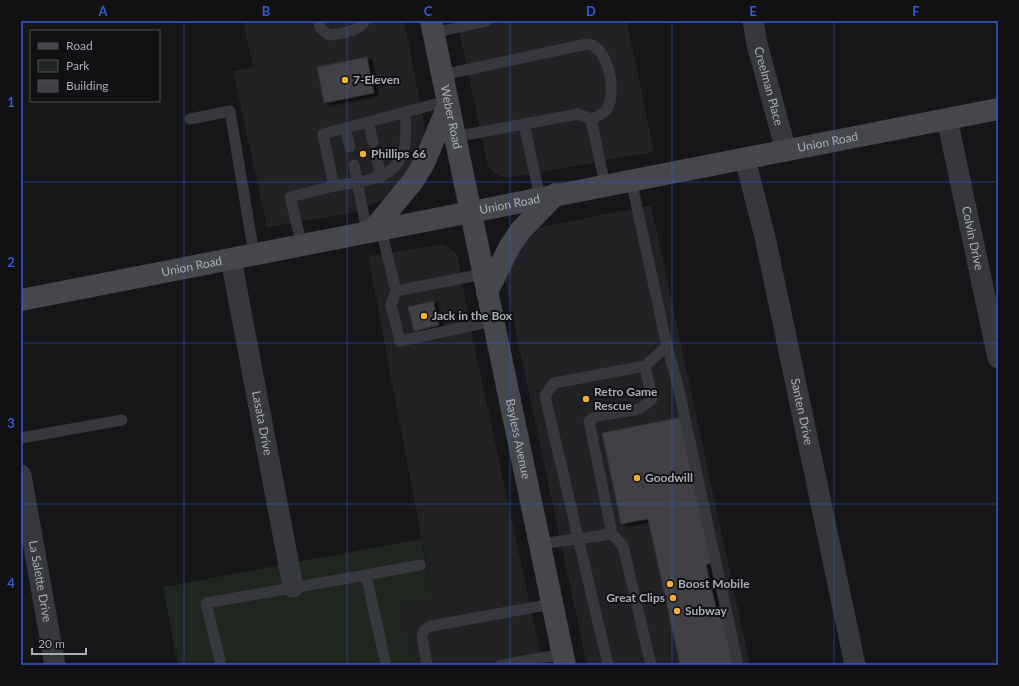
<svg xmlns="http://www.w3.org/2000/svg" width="1019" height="686" font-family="Lato,sans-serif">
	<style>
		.built { fill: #222225 }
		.green { fill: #1e261f }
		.building { fill: #404145; stroke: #303034; filter: url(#shadow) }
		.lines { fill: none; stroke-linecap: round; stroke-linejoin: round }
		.lane { stroke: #37383d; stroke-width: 11 }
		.street { stroke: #37383d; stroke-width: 21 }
		.secondary { stroke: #45474d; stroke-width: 22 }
		.grid { fill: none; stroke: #325cd3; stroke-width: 1; stroke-opacity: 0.55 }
		.poi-dot { fill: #f2b134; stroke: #111113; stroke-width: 1.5 }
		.labels { text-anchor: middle; stroke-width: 4; stroke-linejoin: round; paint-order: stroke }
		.poi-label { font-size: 12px; font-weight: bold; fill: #a8adb8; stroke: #111113; text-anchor: start }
		.street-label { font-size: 12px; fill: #a8adb8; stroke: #111113 }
		.neatline { fill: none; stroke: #325cd3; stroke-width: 1.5 }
		.grid-label { font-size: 13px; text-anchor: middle; font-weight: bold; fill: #325cd3 }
	</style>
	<defs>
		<filter id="shadow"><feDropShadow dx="4.5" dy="2.5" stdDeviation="1" flood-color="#0009"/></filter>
	</defs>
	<rect width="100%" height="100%" fill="#161618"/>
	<!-- built -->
	<path class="built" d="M243,21H404L425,128L422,146L412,171L385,198L372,205L351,213L267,227L233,71L253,67Z
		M457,21H627L654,152L505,178L496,174L488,166L486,157Z
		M651,205L750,665H587L505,281L508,262L522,241L537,228Z
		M444,244L457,254L471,331L543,665H411L402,605L433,599L368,256Z"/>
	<!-- green -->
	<path class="green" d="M421,539L433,599L402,605L411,665H178L163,587Z"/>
	<!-- building -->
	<path class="building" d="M367,57L374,93L324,103L317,67Z
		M433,301L439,325L414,331L408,307Z
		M682,417L713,562L706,565L716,608L724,606L737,665H680L648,519L621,524L602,433Z"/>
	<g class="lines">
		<!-- lane -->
		<path class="lane" d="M319,21L320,28L329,35C340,34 359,31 365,21
			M433,33L487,21
			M442,75L587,44C609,46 617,93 607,109C603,115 597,116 591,119L605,185
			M190,119L230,111L254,254
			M368,122L373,142
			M524,124L540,198
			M345,128L350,147
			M454,137L578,114L591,119
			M377,159L381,177
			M354,165L367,232
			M631,180L667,346L645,366
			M334,186C388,178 411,174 405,112
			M381,229L396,291L483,274
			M302,245L290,197L334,186L323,134L447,101
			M396,291L391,305L400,341L493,321
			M667,346L678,386L738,665
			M21,438L122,420
			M540,544L612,534
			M366,575L420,565
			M221,665L206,603L366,575L386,665
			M427,665L422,636L424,630L431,626L552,604
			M501,665L563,654
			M608,665L545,396L554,383L645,366L652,399L640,409L597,416L589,421L612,534L623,546L651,665"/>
		<!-- street -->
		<g class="street">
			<path id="s1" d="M753,21L757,44L786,151"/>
			<path id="s2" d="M947,119L998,358"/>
			<path id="s3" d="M745,159L765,237L855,665"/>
			<path id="s4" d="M231,259L293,587"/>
			<path id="s5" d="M21,475L55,665"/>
		</g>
		<!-- secondary -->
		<g class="secondary">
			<path id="s6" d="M431,21L565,665"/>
			<path d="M372,231L413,181L424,163L448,106"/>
			<path d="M487,292L510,246L521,230L556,194"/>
			<path id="s7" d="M21,300L998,109"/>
		</g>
	</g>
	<!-- grid -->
	<path class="grid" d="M184,21V665M347,21V665M510,21V665M672,21V665M834,21V665M21,182H998M21,343H998M21,504H998"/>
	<!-- markers -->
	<g class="poi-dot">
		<circle cx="345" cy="80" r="4"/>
		<circle cx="363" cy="154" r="4"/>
		<circle cx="424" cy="316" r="4"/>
		<circle cx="586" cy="399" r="4"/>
		<circle cx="637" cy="478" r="4"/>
		<circle cx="670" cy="584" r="4"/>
		<circle cx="673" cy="598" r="4"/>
		<circle cx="677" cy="611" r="4"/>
	</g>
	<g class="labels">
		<!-- poi labels -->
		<g class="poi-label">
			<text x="353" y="84">7-Eleven</text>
			<text x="371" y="158">Phillips 66</text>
			<text x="432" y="320">Jack in the Box</text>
			<text x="594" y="396">Retro Game<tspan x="594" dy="14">Rescue</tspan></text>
			<text x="645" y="482">Goodwill</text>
			<text x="678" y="588">Boost Mobile</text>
			<text x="665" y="602" text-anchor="end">Great Clips</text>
			<text x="685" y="615">Subway</text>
		</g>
		<!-- street labels -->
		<g class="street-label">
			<text dy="4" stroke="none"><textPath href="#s1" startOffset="67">Creelman Place</textPath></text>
			<text dy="4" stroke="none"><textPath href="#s6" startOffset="98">Weber Road</textPath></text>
			<text dy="4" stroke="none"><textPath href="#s7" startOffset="822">Union Road</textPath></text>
			<text dy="4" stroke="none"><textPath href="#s7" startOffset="498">Union Road</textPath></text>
			<text dy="4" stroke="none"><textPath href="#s2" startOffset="122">Colvin Drive</textPath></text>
			<text dy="4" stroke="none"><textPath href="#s7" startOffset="174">Union Road</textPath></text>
			<text dy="4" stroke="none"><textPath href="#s3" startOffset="259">Santen Drive</textPath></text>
			<text dy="4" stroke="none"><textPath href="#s4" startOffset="167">Lasata Drive</textPath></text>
			<text dy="4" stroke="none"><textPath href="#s6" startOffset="427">Bayless Avenue</textPath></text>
			<text dy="4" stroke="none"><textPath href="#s5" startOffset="108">La Salette Drive</textPath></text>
		</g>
	</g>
	<!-- border -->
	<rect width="1019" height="686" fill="none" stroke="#111113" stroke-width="44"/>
	<!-- legend -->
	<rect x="30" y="30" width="130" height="72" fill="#111113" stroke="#4d4f55"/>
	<rect x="38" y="43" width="20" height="6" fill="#45474d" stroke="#4d4f55"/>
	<text x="66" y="50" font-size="12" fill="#a8adb8">Road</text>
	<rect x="38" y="60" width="20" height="12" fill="#1e261f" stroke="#4d4f55"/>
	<text x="66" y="70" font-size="12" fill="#a8adb8">Park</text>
	<rect x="38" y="80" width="20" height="12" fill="#404145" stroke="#4d4f55"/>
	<text x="66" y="90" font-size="12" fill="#a8adb8">Building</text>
	<!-- scale -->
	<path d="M32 648v6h54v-6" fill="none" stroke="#a8adb8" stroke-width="2"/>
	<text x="38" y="648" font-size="12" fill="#a8adb8" stroke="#111113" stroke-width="3" paint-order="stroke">20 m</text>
	<rect x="22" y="22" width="975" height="642" class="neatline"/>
	<g class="grid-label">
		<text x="103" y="16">A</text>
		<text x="266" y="16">B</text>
		<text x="428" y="16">C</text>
		<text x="591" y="16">D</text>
		<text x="753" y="16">E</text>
		<text x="916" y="16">F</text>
		<text x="11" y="107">1</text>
		<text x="11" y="267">2</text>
		<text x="11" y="428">3</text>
		<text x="11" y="588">4</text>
	</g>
</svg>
